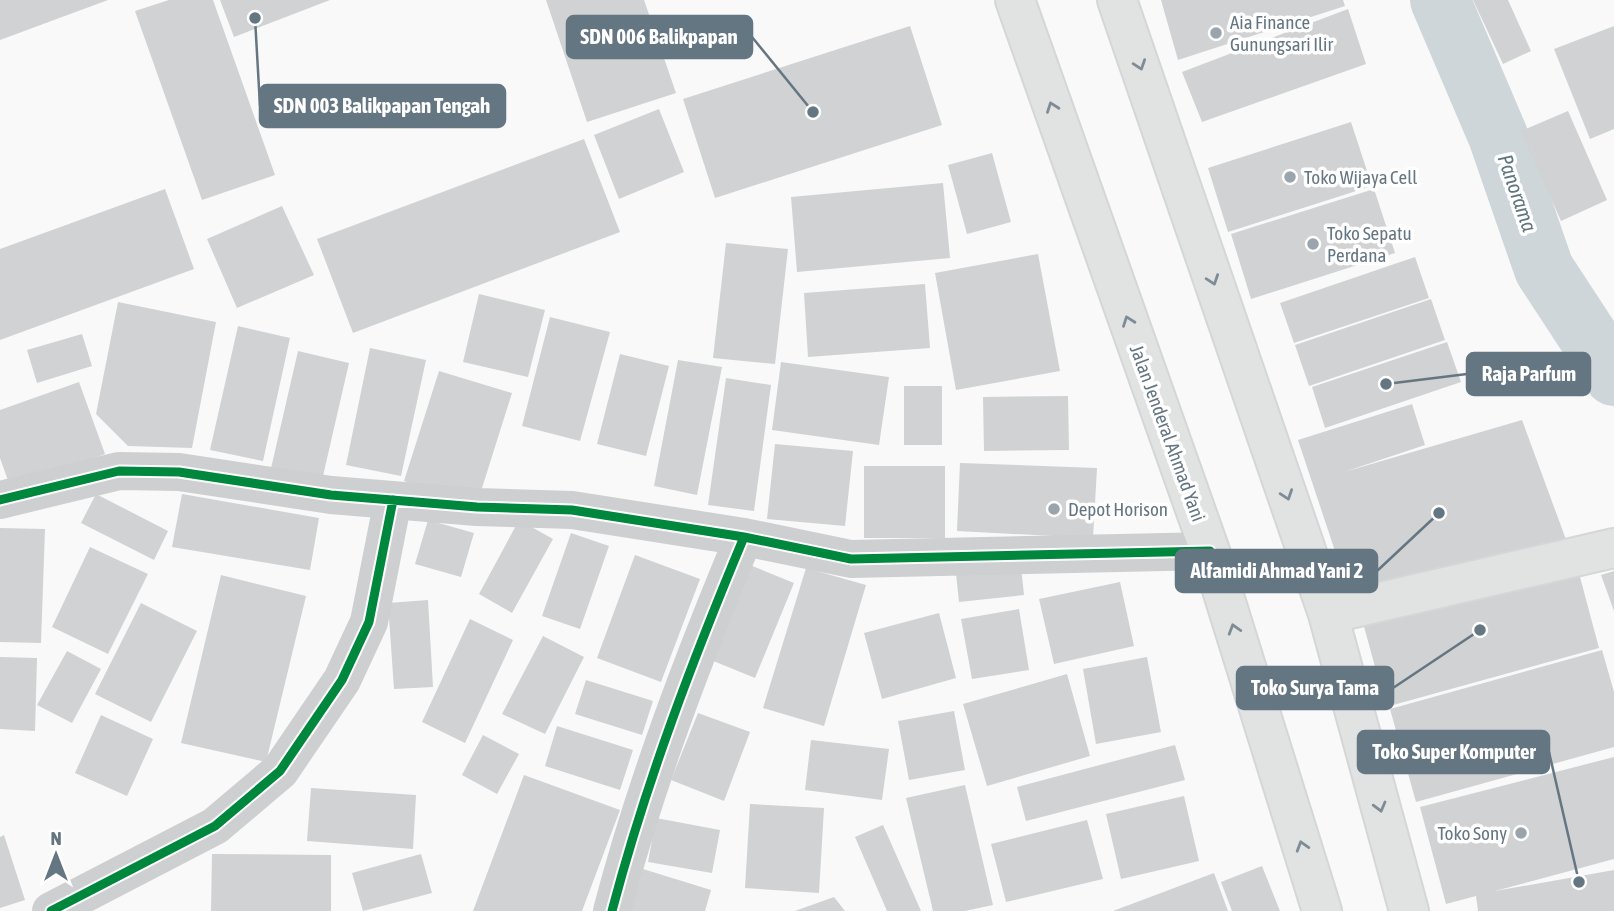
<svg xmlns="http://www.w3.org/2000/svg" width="1614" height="911" font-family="'Asap Condensed',sans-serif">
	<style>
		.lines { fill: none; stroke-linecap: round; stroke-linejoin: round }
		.canal { stroke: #ced6d9; stroke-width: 60 }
		.building { fill: #d0d2d3 }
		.secondary-casing { stroke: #d5d6d7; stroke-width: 42 }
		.street { stroke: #cecfd0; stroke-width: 38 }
		.secondary { stroke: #e1e2e2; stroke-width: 38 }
		.cycleway-casing { stroke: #fff; stroke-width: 13 }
		.cycleway { stroke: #00873e; stroke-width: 9 }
		.oneway { stroke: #7e8c96 }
		.poi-dot { fill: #99a4ac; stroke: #fff; stroke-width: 2.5 }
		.labels { text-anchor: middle; stroke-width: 7; stroke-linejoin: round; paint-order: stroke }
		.poi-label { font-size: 19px; fill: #657683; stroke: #fff; text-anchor: start }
		.street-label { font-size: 19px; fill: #657683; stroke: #fff }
		.water-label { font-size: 21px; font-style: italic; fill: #60757c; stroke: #fff }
		.leader { fill: none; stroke: #657683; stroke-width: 2.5 }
		.callout-dot { fill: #657683; stroke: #fff; stroke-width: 2.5 }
		.callout { fill: #657683; stroke: #657683; stroke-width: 2.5 }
		.callout-label { font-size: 21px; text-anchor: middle; font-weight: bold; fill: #fff }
	</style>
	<rect width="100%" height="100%" fill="#f9f9f9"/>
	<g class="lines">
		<!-- canal -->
		<path class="canal" d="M1440,0L1498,136L1544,269L1614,376"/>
	</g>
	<!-- building -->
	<path class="building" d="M0,0H108L0,40Z
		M169,0H213L275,175L202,200L135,11Z
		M220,0H330L234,37Z
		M546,0H644L676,93L587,122Z
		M1161,0H1343L1345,6L1178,60Z
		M1473,0H1508L1531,51L1503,64Z
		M1348,9L1366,64L1202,122L1182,72Z
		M910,26L942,125L715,198L683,99Z
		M1614,26V129L1590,139L1554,49Z
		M659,109L684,172L619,199L594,135Z
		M1568,111L1607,200L1561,221L1521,131Z
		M1351,122L1372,186L1228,232L1208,168Z
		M584,139L620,232L353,333L317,239Z
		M992,153L1011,222L967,234L948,165Z
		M943,183L950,258L797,272L791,197Z
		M165,189L194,269L0,340V249Z
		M1374,189L1395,253L1251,299L1231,234Z
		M282,206L314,275L237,308L207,239Z
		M726,243L788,249L775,364L713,358Z
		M1038,254L1060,371L956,390L935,273Z
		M1415,257L1429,298L1294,343L1280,303Z
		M925,284L930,348L808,357L804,293Z
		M479,294L545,310L528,377L463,362Z
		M1431,299L1445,340L1309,386L1295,345Z
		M118,302L216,322L192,448L128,446L96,414Z
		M550,317L610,332L580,441L522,426Z
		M238,326L290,338L263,461L210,450Z
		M82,334L92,366L37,383L27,350Z
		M1447,342L1461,382L1325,428L1312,387Z
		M370,348L426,360L401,476L346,465Z
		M298,351L349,363L320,489L269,477Z
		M620,354L669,366L646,456L597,444Z
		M678,360L722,367L697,495L654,486Z
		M781,362L889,377L879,445L772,430Z
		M439,371L512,393L477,504L404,481Z
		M726,378L771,385L754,511L708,505Z
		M79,382L105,454L11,489L0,458V410Z
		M904,386H942V445H904Z
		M1068,396L1069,450L984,451L983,397Z
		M1412,404L1425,445L1344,472L1522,420L1568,545L1351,599L1298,440Z
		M775,444L853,451L845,526L767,519Z
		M960,463L1097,468L1093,538L957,531Z
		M864,466H945V538H864Z
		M96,494L168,531L154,560L81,523Z
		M182,494L319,518L310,570L172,547Z
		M428,520L474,533L461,577L415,564Z
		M519,520L553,539L512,613L479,594Z
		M0,528L45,529L41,643L0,642Z
		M571,533L609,546L580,629L542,616Z
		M90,547L148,574L108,654L52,627Z
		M635,555L700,579L661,682L597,658Z
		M1576,562L1599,648L1386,707L1360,612Z
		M745,563L794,583L755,678L706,658Z
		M1021,567L1024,595L959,602L956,574Z
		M806,568L866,585L824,726L763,708Z
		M1614,571V611L1601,575Z
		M221,575L306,596L266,762L181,743Z
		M1120,582L1134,646L1054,664L1039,599Z
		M428,600L433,687L394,689L388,603Z
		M141,603L197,631L151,722L95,694Z
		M1019,609L1029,670L972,679L961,619Z
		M939,613L956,678L882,699L864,633Z
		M470,619L513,640L465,743L422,722Z
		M543,636L584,657L545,734L502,714Z
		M1602,650L1614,692V747L1416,802L1390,709Z
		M67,651L101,669L72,723L37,705Z
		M0,657L37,658L35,731L0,729Z
		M1147,657L1161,732L1096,744L1083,669Z
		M1067,674L1090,756L987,786L963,704Z
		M586,680L653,701L642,735L575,714Z
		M954,711L965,770L909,780L898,721Z
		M698,713L750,732L724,801L671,780Z
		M101,715L153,739L127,796L75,773Z
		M557,726L633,750L620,790L545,766Z
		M483,735L519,754L497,794L462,775Z
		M811,740L889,749L882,800L805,790Z
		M1175,745L1185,780L1026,821L1017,787Z
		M1614,757V859L1495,891L1614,870V911H1478L1476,896L1446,904L1420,807Z
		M524,775L620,810L582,911H473Z
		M965,785L993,905L965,911H933L906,798Z
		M311,788L416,795L413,849L307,841Z
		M1184,796L1199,861L1121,879L1106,814Z
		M750,804L824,808L819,893L745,888Z
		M656,818L720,830L712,873L648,862Z
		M1087,820L1103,879L1006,902L991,844Z
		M883,825L921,911H887L855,837Z
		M4,835L25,900L0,908V837Z
		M212,854L331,855V911H211Z
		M421,854L432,893L363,911L352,873Z
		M1262,866L1280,911H1232L1221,882Z
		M643,869L711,890L705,911H631Z
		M1214,873L1228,911H1113Z
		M834,897L845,911H795Z"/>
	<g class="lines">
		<defs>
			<path id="secondary" d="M1015,0L1210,551L1322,911
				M1117,0L1328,614L1409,911
				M1328,614L1614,548"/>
		</defs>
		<!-- secondary casing -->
		<use href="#secondary" class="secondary-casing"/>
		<!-- street -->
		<path class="street" d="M0,500L119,471L179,472L331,495L477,507L572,510L744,537L851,559L1210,551
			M51,911L215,826L280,771L342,680L369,622L393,500
			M612,911C646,782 693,659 744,537"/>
		<!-- secondary -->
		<use href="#secondary" class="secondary"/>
		<defs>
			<path id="cycleway" d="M0,500L119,471L179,472L331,495L477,507L572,510L744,537L851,559L1210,551
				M51,911L215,826L280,771L342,680L369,622L393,500
				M612,911C646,782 693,659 744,537"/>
		</defs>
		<!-- cycleway casing -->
		<use href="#cycleway" class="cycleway-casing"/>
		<!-- cycleway -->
		<use href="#cycleway" class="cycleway"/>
	</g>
	<!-- one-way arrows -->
	<defs><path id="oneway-chevron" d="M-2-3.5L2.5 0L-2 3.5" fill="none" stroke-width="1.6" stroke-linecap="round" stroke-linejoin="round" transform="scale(1.75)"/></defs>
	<g class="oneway">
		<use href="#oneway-chevron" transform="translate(1140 65) rotate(71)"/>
		<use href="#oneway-chevron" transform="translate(1052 107) rotate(-110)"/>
		<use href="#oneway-chevron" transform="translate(1213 280) rotate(71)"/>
		<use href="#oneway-chevron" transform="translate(1128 321) rotate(-110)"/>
		<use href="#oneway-chevron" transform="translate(1287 495) rotate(71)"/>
		<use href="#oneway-chevron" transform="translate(1234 629) rotate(-107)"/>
		<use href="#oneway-chevron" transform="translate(1380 807) rotate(75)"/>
		<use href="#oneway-chevron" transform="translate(1302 846) rotate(-107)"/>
	</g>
	<!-- markers -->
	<g class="poi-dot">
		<circle cx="1216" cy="33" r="7"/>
		<circle cx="1290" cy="177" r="7"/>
		<circle cx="1313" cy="244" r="7"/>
		<circle cx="1054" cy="509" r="7"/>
		<circle cx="1521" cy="833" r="7"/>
	</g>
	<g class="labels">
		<!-- poi labels -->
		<g class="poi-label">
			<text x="1230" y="29">Aia Finance<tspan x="1230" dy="22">Gunungsari Ilir</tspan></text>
			<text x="1304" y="184">Toko Wijaya Cell</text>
			<text x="1327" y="240">Toko Sepatu<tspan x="1327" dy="22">Perdana</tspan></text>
			<text x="1068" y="516">Depot Horison</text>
			<text x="1507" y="840" text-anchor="end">Toko Sony</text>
		</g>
		<!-- street labels -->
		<g class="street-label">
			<text transform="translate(1168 433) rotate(70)" y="7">Jalan Jenderal Ahmad Yani</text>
		</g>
		<!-- water labels -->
		<g class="water-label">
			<text transform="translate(1517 193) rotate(71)" y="7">Panorama</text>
		</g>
	</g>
	<!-- callouts -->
	<path class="leader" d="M813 112L752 37M255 18L260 106M1386 384L1467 374M1439 513L1377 571M1480 630L1393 688M1579 882L1549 752"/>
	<g class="callout-dot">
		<circle cx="813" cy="112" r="7"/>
		<circle cx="255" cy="18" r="7"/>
		<circle cx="1386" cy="384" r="7"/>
		<circle cx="1439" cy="513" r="7"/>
		<circle cx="1480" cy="630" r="7"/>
		<circle cx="1579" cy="882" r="7"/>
	</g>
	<g class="callout">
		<rect x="567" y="16" width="185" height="42" rx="7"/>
		<rect x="260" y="85" width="245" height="42" rx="7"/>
		<rect x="1467" y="353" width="123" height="42" rx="7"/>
		<rect x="1176" y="550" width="201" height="42" rx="7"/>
		<rect x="1237" y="667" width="156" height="42" rx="7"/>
		<rect x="1358" y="731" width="191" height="42" rx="7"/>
	</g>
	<g class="callout-label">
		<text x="659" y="44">SDN 006 Balikpapan</text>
		<text x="382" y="113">SDN 003 Balikpapan Tengah</text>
		<text x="1529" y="381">Raja Parfum</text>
		<text x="1277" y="578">Alfamidi Ahmad Yani 2</text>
		<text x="1315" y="695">Toko Surya Tama</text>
		<text x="1454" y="759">Toko Super Komputer</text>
	</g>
	<!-- north arrow -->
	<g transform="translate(56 855)" stroke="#ffffff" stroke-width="5" paint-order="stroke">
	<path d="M0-5L12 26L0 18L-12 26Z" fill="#657683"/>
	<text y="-10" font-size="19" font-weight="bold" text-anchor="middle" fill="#657683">N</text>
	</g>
</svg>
